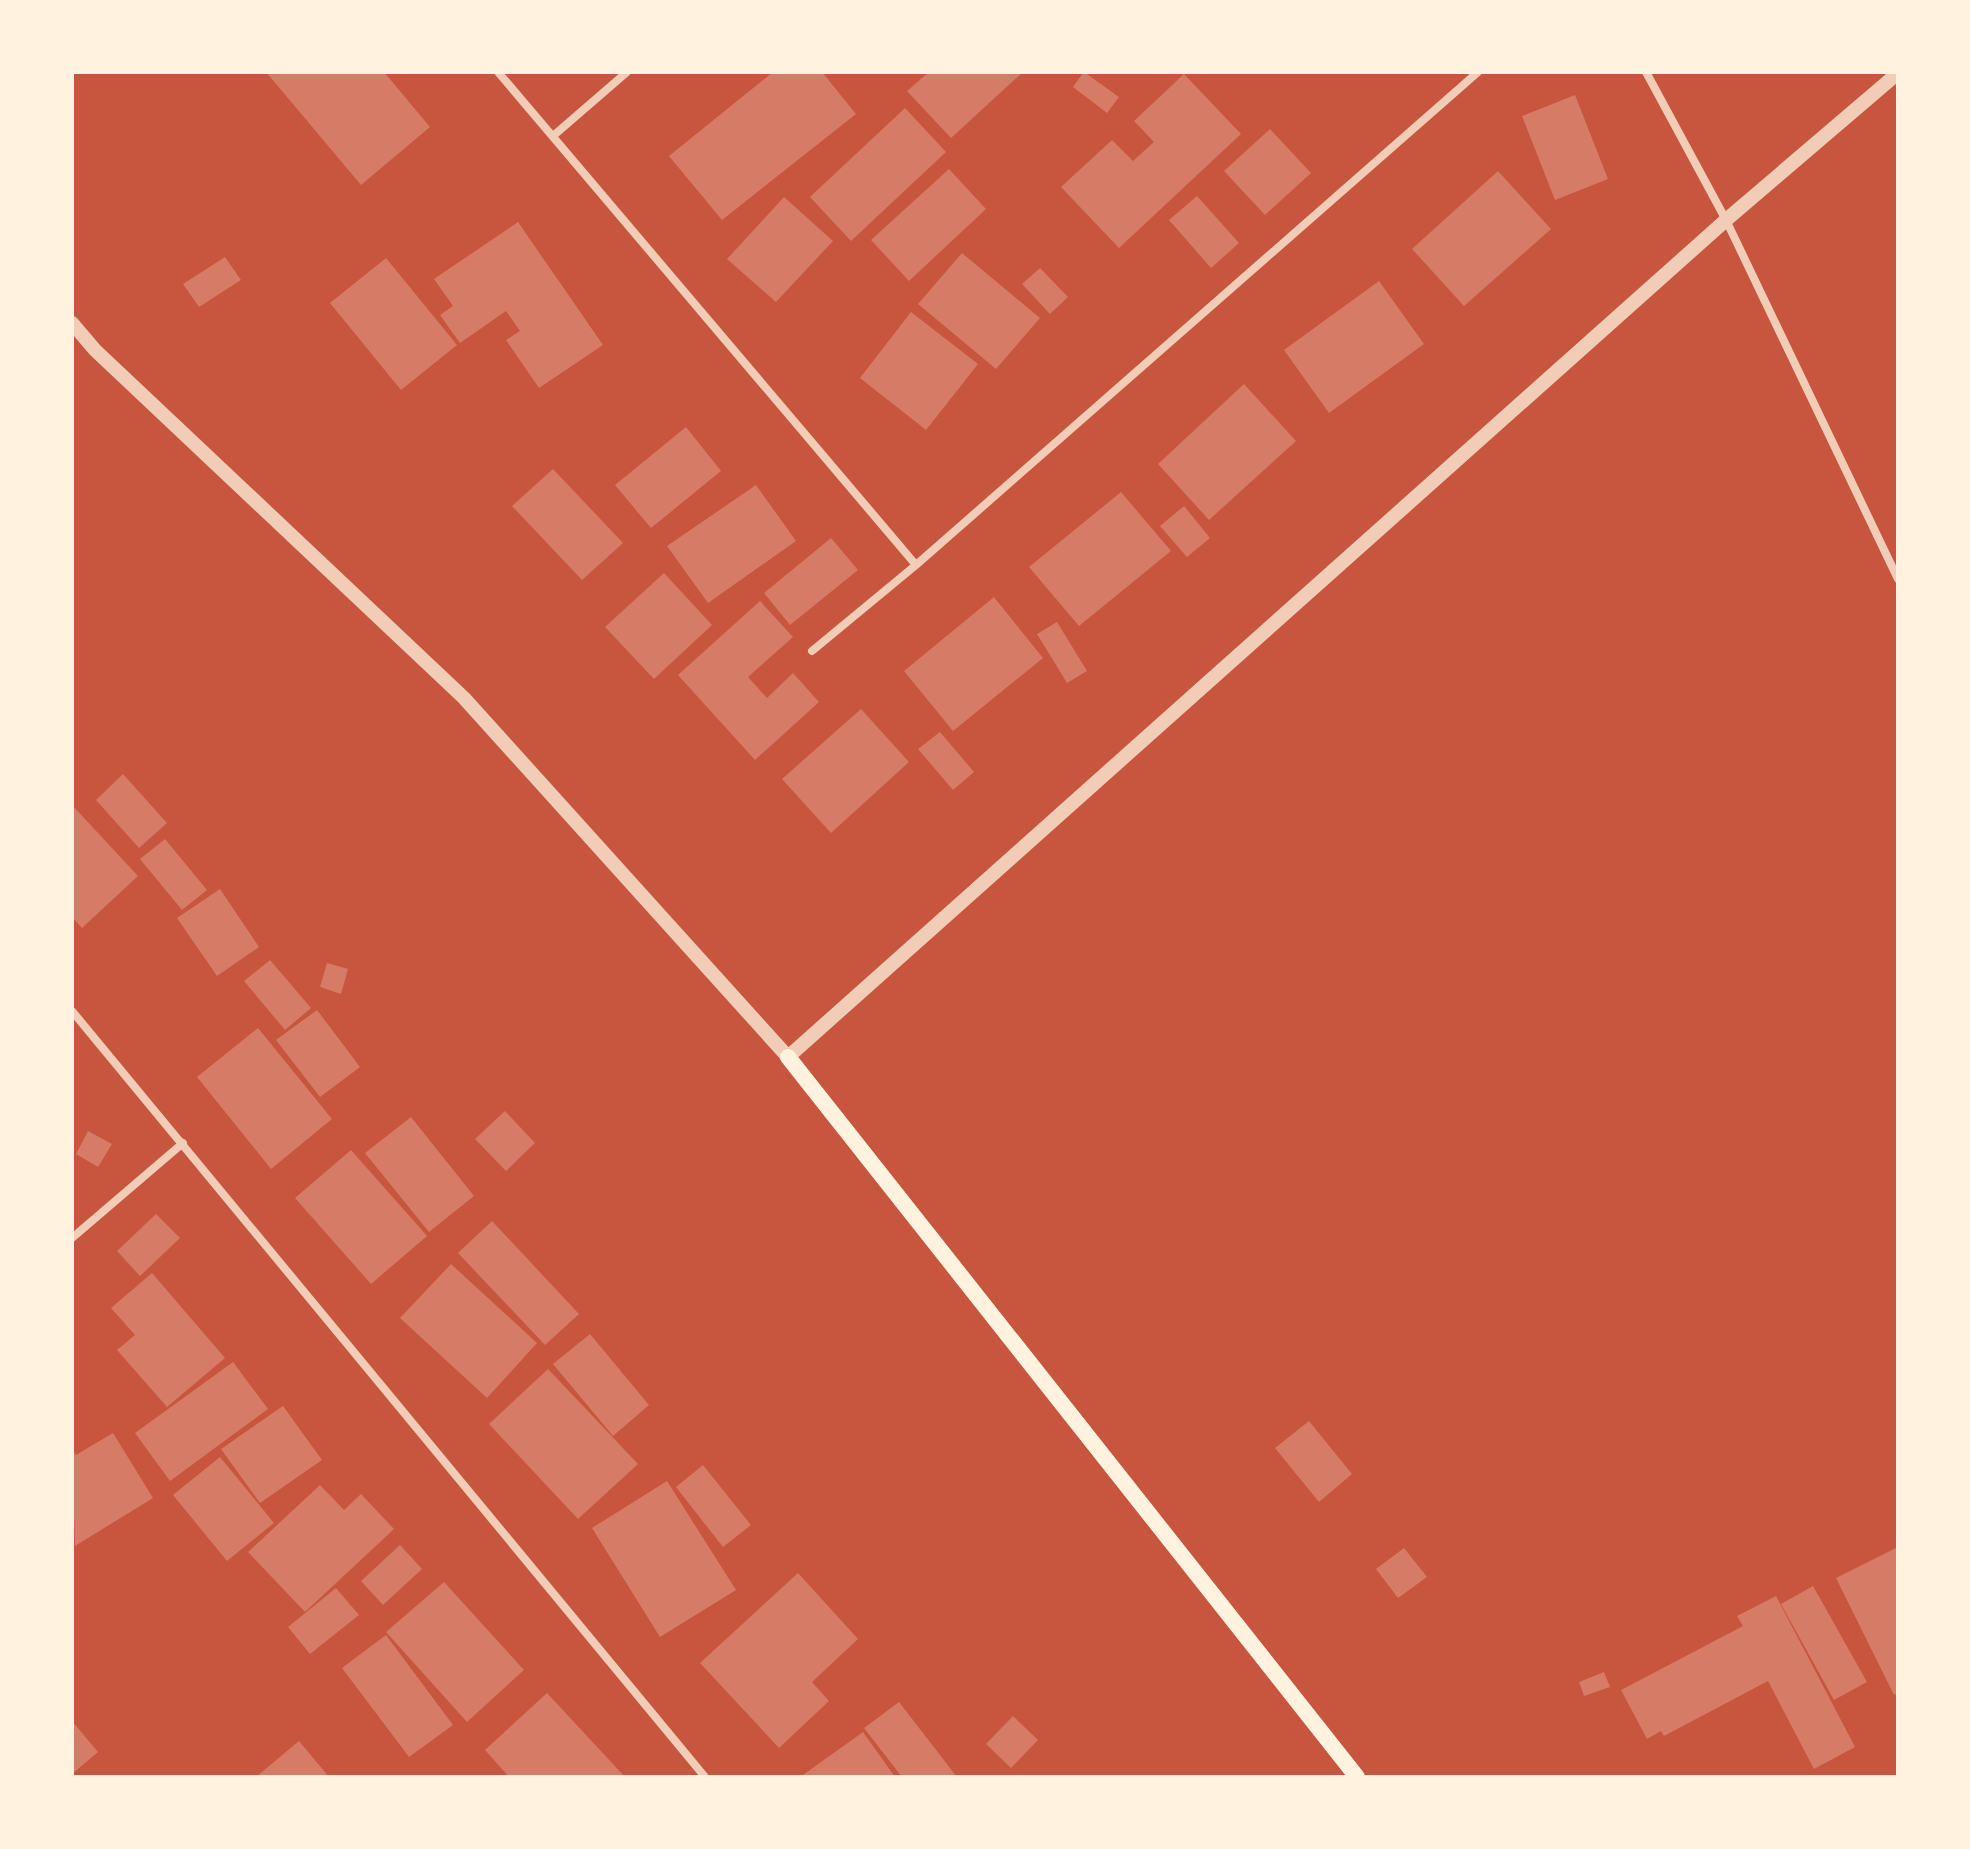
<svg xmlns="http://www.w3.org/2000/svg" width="1970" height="1849" font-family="Signika,sans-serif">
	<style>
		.building { fill: #d67c66 }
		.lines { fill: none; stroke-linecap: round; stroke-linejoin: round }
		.minor { stroke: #f1ccb7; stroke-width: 8 }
		.tertiary { stroke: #f1ccb7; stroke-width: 14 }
		.secondary { stroke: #fff3e0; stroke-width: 16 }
	</style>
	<rect width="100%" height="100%" fill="#c8553d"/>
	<!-- building -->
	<path class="building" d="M266,72H384L430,127L361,185Z
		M773,72H822L856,114L722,220L669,156Z
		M929,72H1023L951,138L907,91Z
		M1084,72L1119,97L1107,113L1073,87Z
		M1184,74L1241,134L1119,248L1061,187L1112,140L1133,161L1154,142L1134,121Z
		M1575,95L1608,179L1555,200L1522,116Z
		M905,108L946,152L851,241L810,197Z
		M1270,129L1311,173L1265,215L1224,171Z
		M949,169L986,209L909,281L871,240Z
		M1498,171L1551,229L1464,306L1412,249Z
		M1197,196L1239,243L1211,268L1169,220Z
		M784,197L833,241L776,302L727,259Z
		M518,222L603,345L539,388L506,340L520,331L506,311L460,343L440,315L453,306L434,279Z
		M962,253L1040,318L996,369L918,304Z
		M225,257L241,280L199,307L183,284Z
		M386,258L457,345L401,390L330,303Z
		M1040,268L1068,297L1050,314L1022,284Z
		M1379,281L1424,344L1329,413L1284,350Z
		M911,312L978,364L926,430L860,378Z
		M1244,384L1296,441L1209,520L1158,464Z
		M686,427L721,471L651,528L615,485Z
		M553,469L623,543L582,580L512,506Z
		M756,485L796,541L708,603L667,546Z
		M1121,492L1171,551L1079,626L1029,567Z
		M1184,506L1210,538L1187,557L1160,526Z
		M831,538L858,570L790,625L764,593Z
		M664,573L712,625L654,679L605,627Z
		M994,597L1043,658L953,731L904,671Z
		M760,601L793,637L748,677L767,698L793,673L819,702L755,760L678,675Z
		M1057,622L1087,671L1067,683L1037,634Z
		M861,709L909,762L831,833L782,779Z
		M940,732L974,772L953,790L918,749Z
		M123,774L167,823L139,848L96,800Z
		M72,805L138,876L82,928L72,917Z
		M165,839L207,890L182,910L140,859Z
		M220,889L259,947L217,976L177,918Z
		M270,960L311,1008L285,1030L244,981Z
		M327,963L348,969L341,994L320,987Z
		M317,1010L360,1067L320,1097L276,1040Z
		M258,1028L332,1119L271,1169L197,1077Z
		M505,1111L535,1143L506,1171L475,1139Z
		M411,1117L474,1196L429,1232L365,1153Z
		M88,1131L112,1144L98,1167L76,1154Z
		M351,1150L427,1236L371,1284L295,1198Z
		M156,1214L180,1238L140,1276L117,1251Z
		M492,1221L579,1314L545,1345L458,1253Z
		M451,1264L537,1343L487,1398L400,1318Z
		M152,1273L225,1358L167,1407L117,1350L135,1335L111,1308Z
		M590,1334L649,1405L613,1436L553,1364Z
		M233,1362L268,1409L170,1481L135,1433Z
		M548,1369L638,1464L578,1519L489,1424Z
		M283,1406L322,1460L260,1503L221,1449Z
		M1309,1421L1352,1474L1319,1502L1275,1448Z
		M113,1433L153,1498L75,1546L72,1449L76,1455Z
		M220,1457L274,1523L227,1561L173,1495Z
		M703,1465L751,1525L723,1547L676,1487Z
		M667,1481L736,1590L660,1637L592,1528Z
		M320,1485L344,1510L361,1494L394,1529L305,1612L248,1552Z
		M400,1545L422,1569L383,1605L361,1581Z
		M1898,1547V1693L1894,1695L1836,1578Z
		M1404,1548L1427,1577L1398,1598L1376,1569Z
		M798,1573L858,1639L812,1682L829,1701L779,1748L700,1663Z
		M444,1582L524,1670L467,1722L386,1632Z
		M1813,1586L1867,1682L1834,1700L1781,1604Z
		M336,1588L359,1615L310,1654L288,1627Z
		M1776,1596L1855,1747L1814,1769L1768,1681L1664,1736L1661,1731L1647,1739L1621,1690L1743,1626L1737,1616Z
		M386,1635L453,1725L409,1757L342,1668Z
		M1604,1672L1610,1687L1584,1696L1579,1682Z
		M547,1693L625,1777H509L485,1750Z
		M899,1702L957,1777H902L864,1728Z
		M1013,1716L1038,1740L1011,1768L986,1744Z
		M72,1721L98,1752L72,1774Z
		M863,1732L895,1777H800Z
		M299,1741L329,1777H256Z"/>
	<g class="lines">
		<!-- minor -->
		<path class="minor" d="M498,72L916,565
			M1646,72L1726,220L1898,579
			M553,136L627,72
			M812,651L916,565L1478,72
			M72,1011L705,1777
			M72,1238L183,1143"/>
		<!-- tertiary -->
		<path class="tertiary" d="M72,323L95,350L464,698L788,1057L1726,220L1898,73"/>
		<!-- secondary -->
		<path class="secondary" d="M788,1057L1357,1777"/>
	</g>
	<!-- border -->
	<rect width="1970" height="1849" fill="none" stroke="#fff3e0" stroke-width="148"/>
</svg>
